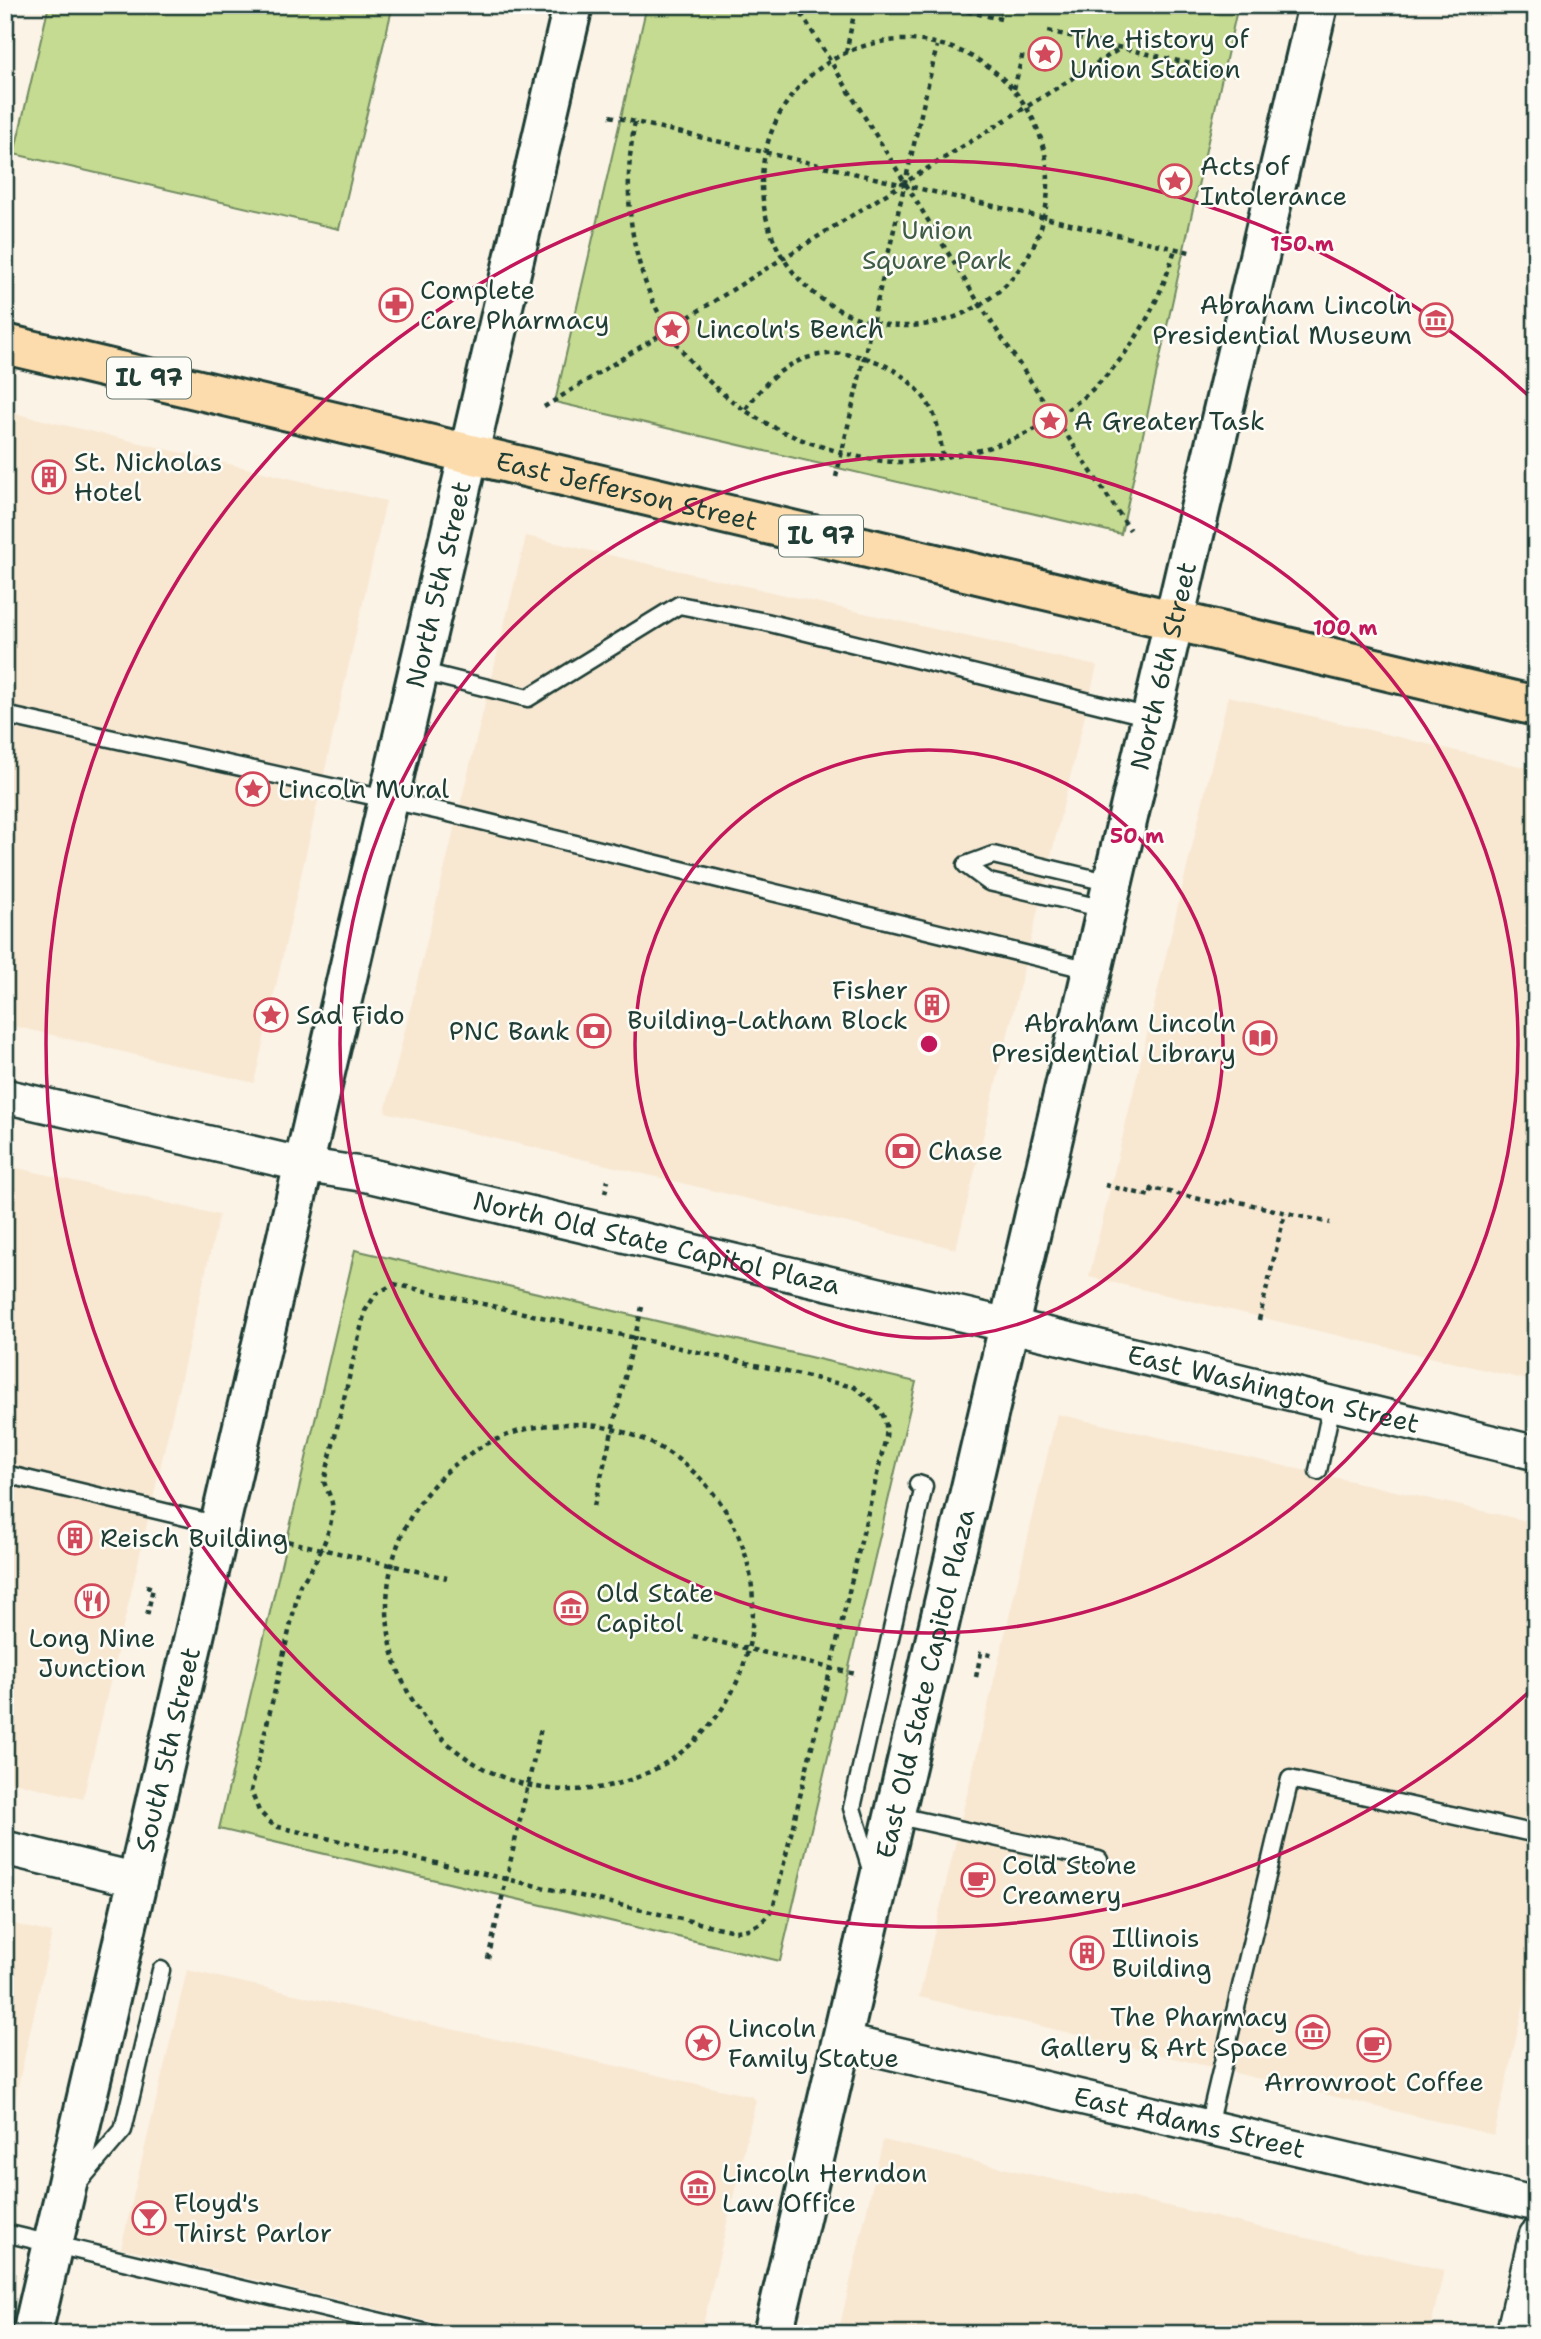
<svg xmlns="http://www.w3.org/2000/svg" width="1541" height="2339" font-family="'Shantell Sans',sans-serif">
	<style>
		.built { fill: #f8e8d2 }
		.green { fill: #c5db91; stroke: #728c62; stroke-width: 2 }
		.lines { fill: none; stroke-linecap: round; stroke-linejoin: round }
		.lane-casing { stroke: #1f3d34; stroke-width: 21 }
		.street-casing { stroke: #1f3d34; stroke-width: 38 }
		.secondary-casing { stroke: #1f3d34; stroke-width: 44 }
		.primary-casing { stroke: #1f3d34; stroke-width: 44 }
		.path { stroke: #1f3d34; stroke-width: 4.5; stroke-dasharray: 5 5; stroke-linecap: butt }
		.lane { stroke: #fdfcf7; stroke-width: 16 }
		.street { stroke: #fdfcf7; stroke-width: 33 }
		.secondary { stroke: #fdfcf7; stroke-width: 38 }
		.primary { stroke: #fcdcac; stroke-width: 38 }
		.ring { fill: none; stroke: #c2185b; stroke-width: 3.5 }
		.labels { text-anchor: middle; stroke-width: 5; stroke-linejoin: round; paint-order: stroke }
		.shield { fill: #fdfcf7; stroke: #62766e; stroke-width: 2 }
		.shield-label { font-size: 24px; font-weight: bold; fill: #1f3d34 }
		.poi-label { font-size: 26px; fill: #1f3d34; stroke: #fdfcf7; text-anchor: start }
		.park-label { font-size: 26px; fill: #405d47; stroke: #fdfcf7 }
		.street-label { font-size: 26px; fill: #1f3d34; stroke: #fdfcf7 }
		.centre { fill: #c2185b; stroke: #fdfcf7; stroke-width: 3.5 }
		.ring-label { font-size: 21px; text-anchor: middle; font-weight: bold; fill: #c2185b; stroke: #fdfcf7; stroke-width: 5; stroke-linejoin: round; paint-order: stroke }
	</style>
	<rect width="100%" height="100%" fill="#fbf3e6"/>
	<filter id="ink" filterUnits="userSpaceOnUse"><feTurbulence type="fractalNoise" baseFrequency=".0143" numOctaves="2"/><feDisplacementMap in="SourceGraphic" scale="14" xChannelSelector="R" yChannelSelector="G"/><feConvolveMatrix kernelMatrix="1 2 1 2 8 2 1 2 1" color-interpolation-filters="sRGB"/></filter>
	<g filter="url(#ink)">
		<!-- built -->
		<path class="built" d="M5,411L386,501L254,1083L5,1024Z
			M526,536L1097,666L956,1249L385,1112Z
			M1228,696L1536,770V1382L1089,1277Z
			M5,1165L219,1215L83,1799L5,1780Z
			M1057,1414L1536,1523V1951L1494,2135L919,1997Z
			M5,1922L52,1933L5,2145Z
			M187,1970L751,2096L756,2100L701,2334H483L121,2248Z
			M883,2140L1444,2270L1429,2334H838Z"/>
		<!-- green -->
		<path class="green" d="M49,5H393L339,229L14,154Z
			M647,5H1238L1121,534L555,402Z
			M355,1250L916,1382L780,1961L219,1829Z"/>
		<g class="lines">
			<defs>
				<path id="lane" d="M419,671L528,698L679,605L766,622L1150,717
					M5,715L449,813L1090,970
					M966,865L993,855L1111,883
					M966,865L989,882L1105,909
					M1318,1471L1332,1404
					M5,1474L219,1525
					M894,1815L1099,1860
					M872,1873L852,1808L924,1486L918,1484
					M1208,2126L1290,1779L1536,1834
					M77,2184L123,2130L161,1970
					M5,2233L432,2334"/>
				<g id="street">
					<path id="s1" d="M5,1096L304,1165L367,1175L1067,1339L1536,1453"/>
					<path d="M5,1848L137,1880"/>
					<path id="s2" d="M842,2041L1536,2204"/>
					<path d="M1513,2334L1536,2236"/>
				</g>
				<g id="secondary">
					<path id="s3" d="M32,2334L573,5"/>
					<path id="s4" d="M773,2334L1318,5"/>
				</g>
				<g id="primary">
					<path id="s5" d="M5,344L1536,706"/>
				</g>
			</defs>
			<!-- lane casing -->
			<use href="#lane" class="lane-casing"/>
			<!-- street casing -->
			<use href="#street" class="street-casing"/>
			<!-- secondary casing -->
			<use href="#secondary" class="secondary-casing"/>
			<!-- primary casing -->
			<use href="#primary" class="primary-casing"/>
			<!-- path -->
			<path class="path" d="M796,5L980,305L1130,530
				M938,5L1001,19
				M1048,31L1235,74
				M762 183a143 143 0 1 1 286 0a143 143 0 1 1-286 0Z
				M846,53L854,14
				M1014,89L1023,53
				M610,116L1194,253
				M635,122C607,265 675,399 817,445C843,453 871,462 899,462C919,463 937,458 957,455C1071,434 1144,358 1175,249
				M544,407L1121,48
				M746,409C757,393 769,378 787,367C837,336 911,362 934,415C939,428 941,444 943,457
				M836,477L937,46
				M1105,1185L1150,1196L1152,1188L1225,1205L1227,1199L1330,1223
				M605,1193L608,1180
				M394,1284L854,1387C873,1401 889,1412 886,1437L774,1905C765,1923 754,1930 734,1931L274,1826L259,1811L251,1791L300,1585C315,1566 335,1528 332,1503C331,1497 326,1488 324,1482L365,1311L376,1294Z
				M1259,1320L1285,1213
				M387 1607a183 183 0 1 1 366 0a183 183 0 1 1-366 0Z
				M594,1506L642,1307
				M278,1539L447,1578
				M146,1586L153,1588L147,1616
				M693,1636L856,1674
				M976,1677L981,1653L995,1656
				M488,1959L541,1728"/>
			<!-- lane -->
			<use href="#lane" class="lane"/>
			<!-- street -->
			<use href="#street" class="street"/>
			<!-- secondary -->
			<use href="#secondary" class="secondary"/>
			<!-- primary -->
			<use href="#primary" class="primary"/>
		</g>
	</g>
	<!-- distance rings -->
	<g class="ring">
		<circle cx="929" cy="1044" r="294"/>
		<circle cx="929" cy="1044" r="589"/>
		<path d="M1531 1690A883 883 0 1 1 1531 398"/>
	</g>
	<!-- icons -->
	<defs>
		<symbol id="sight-ring" viewBox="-11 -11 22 22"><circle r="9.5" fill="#fdfcf7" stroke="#d1495b" stroke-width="1.5"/><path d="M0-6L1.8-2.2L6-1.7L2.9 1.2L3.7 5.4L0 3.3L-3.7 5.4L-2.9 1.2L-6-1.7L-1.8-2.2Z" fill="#d1495b"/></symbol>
		<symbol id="pharmacy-ring" viewBox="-11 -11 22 22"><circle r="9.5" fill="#fdfcf7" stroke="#d1495b" stroke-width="1.5"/><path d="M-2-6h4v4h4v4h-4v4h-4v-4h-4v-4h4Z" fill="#d1495b"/></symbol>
		<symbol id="museum-ring" viewBox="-11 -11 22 22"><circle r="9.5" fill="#fdfcf7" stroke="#d1495b" stroke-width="1.5"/><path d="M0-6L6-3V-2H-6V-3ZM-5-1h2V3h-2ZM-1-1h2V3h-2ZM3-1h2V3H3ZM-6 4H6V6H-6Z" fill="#d1495b"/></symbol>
		<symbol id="building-ring" viewBox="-11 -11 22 22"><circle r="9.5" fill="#fdfcf7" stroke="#d1495b" stroke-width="1.5"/><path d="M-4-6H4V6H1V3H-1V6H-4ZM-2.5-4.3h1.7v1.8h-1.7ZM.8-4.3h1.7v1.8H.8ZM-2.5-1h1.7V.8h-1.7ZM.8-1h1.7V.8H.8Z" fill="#d1495b"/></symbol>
		<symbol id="bank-ring" viewBox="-11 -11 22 22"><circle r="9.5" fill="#fdfcf7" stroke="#d1495b" stroke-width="1.5"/><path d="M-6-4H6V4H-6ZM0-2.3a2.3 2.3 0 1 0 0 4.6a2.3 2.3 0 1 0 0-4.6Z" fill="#d1495b"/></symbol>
		<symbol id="library-ring" viewBox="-11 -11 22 22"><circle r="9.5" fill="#fdfcf7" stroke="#d1495b" stroke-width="1.5"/><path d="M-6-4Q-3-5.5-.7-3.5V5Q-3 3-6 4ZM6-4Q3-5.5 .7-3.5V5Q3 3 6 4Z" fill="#d1495b"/></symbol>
		<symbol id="restaurant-ring" viewBox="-11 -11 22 22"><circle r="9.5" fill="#fdfcf7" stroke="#d1495b" stroke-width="1.5"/><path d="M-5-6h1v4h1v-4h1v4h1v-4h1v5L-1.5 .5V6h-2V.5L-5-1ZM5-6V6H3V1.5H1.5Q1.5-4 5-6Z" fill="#d1495b"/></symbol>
		<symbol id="cafe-ring" viewBox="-11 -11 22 22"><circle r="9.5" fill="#fdfcf7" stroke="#d1495b" stroke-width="1.5"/><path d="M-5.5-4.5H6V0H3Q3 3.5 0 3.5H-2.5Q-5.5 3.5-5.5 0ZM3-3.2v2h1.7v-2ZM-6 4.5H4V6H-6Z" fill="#d1495b"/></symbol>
		<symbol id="bar-ring" viewBox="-11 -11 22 22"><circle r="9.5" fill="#fdfcf7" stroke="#d1495b" stroke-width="1.5"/><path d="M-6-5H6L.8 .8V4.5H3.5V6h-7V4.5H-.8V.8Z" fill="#d1495b"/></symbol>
	</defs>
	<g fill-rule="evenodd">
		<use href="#sight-ring" x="1026" y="35" width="38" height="38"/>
		<use href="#sight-ring" x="1156" y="162" width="38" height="38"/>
		<use href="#pharmacy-ring" x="377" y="286" width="38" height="38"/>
		<use href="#museum-ring" x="1417" y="301" width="38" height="38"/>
		<use href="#sight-ring" x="653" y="310" width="38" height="38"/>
		<use href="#sight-ring" x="1031" y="402" width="38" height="38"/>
		<use href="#building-ring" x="30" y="458" width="38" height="38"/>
		<use href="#sight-ring" x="234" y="770" width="38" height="38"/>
		<use href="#building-ring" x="913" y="986" width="38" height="38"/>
		<use href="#sight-ring" x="252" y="996" width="38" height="38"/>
		<use href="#bank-ring" x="575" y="1012" width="38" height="38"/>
		<use href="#library-ring" x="1241" y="1019" width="38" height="38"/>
		<use href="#bank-ring" x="884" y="1132" width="38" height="38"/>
		<use href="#building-ring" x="56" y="1519" width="38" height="38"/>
		<use href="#restaurant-ring" x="73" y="1582" width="38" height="38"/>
		<use href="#museum-ring" x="552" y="1589" width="38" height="38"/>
		<use href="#cafe-ring" x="959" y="1861" width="38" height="38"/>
		<use href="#building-ring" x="1068" y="1934" width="38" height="38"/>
		<use href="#museum-ring" x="1294" y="2013" width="38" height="38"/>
		<use href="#sight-ring" x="684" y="2024" width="38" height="38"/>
		<use href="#cafe-ring" x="1355" y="2026" width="38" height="38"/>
		<use href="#museum-ring" x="679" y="2169" width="38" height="38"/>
		<use href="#bar-ring" x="130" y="2199" width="38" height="38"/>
	</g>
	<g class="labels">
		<!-- shield labels -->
		<g class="shield">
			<rect x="107" y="357.5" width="84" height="41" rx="5"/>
			<rect x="779" y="515.5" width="84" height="41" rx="5"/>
		</g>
		<g class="shield-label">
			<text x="149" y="386">IL 97</text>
			<text x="821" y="544">IL 97</text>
		</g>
		<!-- poi labels -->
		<g class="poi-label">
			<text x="1070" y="48">The History of<tspan x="1070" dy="30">Union Station</tspan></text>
			<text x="1200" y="175">Acts of<tspan x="1200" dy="30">Intolerance</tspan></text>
			<text x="420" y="299">Complete<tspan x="420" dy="30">Care Pharmacy</tspan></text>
			<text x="1412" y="314" text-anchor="end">Abraham Lincoln<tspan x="1412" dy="30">Presidential Museum</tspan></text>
			<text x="696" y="338">Lincoln's Bench</text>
			<text x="1074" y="430">A Greater Task</text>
			<text x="74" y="471">St. Nicholas<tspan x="74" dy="30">Hotel</tspan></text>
			<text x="278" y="798">Lincoln Mural</text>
			<text x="908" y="999" text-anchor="end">Fisher<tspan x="908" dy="30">Building-Latham Block</tspan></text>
			<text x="296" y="1024">Sad Fido</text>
			<text x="1236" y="1032" text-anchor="end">Abraham Lincoln<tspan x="1236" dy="30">Presidential Library</tspan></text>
			<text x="570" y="1040" text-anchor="end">PNC Bank</text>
			<text x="928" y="1160">Chase</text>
			<text x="100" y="1547">Reisch Building</text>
			<text x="596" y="1602">Old State<tspan x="596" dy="30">Capitol</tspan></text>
			<text x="92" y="1647" text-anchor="middle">Long Nine<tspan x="92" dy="30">Junction</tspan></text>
			<text x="1002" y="1874">Cold Stone<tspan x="1002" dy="30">Creamery</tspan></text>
			<text x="1112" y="1947">Illinois<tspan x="1112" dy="30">Building</tspan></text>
			<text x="1288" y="2026" text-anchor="end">The Pharmacy<tspan x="1288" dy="30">Gallery &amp; Art Space</tspan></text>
			<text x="728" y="2037">Lincoln<tspan x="728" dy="30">Family Statue</tspan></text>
			<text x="1374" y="2091" text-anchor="middle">Arrowroot Coffee</text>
			<text x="722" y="2182">Lincoln Herndon<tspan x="722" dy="30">Law Office</tspan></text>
			<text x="174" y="2212">Floyd's<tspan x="174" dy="30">Thirst Parlor</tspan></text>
		</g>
		<!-- park labels -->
		<g class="park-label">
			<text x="937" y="239">Union<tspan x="937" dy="30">Square Park</tspan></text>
		</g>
		<!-- street labels -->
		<g class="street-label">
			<text dy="9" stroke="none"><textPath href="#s5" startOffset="639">East Jefferson Street</textPath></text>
			<text dy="9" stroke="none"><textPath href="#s3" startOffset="1796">North 5th Street</textPath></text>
			<text dy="9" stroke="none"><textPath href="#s4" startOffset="1713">North 6th Street</textPath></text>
			<text dy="9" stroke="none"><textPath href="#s1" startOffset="668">North Old State Capitol Plaza</textPath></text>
			<text dy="9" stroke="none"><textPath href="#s1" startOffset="1302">East Washington Street</textPath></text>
			<text dy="9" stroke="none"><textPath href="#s4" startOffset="668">East Old State Capitol Plaza</textPath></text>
			<text dy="9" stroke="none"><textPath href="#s3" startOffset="600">South 5th Street</textPath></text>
			<text dy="9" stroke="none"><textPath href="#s2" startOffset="357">East Adams Street</textPath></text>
		</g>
	</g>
	<circle cx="929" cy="1044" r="10" class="centre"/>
	<g class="ring-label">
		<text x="1302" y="251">150 m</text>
		<text x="1345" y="635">100 m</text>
		<text x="1137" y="843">50 m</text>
	</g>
	<!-- margin -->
	<rect width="1541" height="2339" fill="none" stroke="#fdfcf7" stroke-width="28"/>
	<rect x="14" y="14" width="1513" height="2311" fill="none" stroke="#1f3d34" stroke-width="2.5" filter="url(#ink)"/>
</svg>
